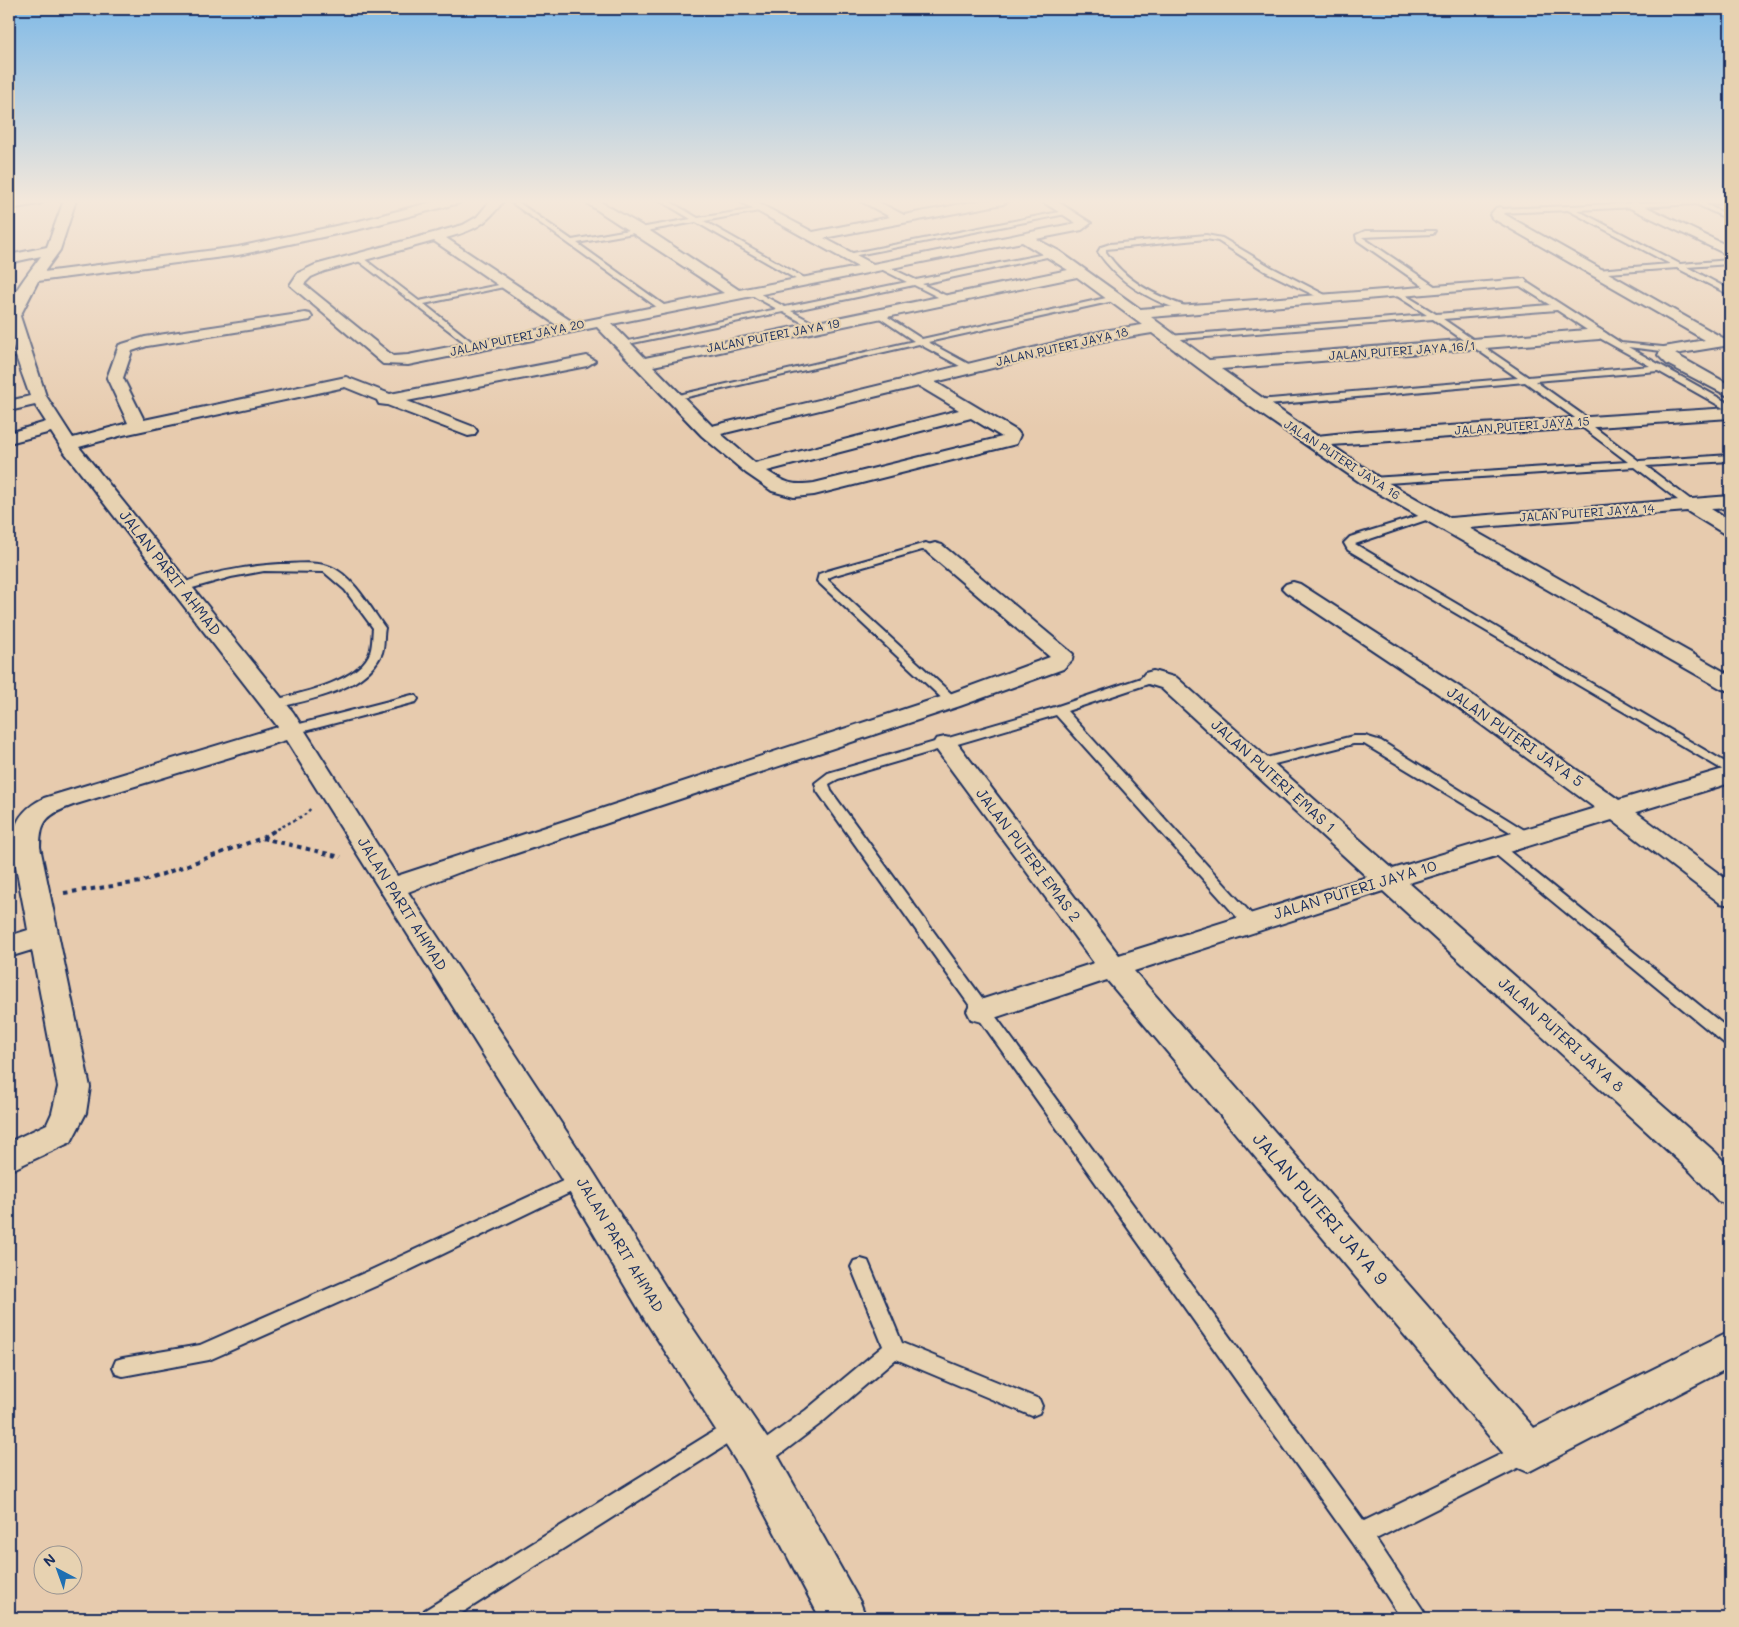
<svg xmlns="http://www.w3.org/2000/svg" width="1739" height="1627" font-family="Mali,sans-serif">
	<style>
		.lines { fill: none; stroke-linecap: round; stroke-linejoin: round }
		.lane-casing { stroke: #1b2f5e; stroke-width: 4 }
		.street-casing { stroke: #1b2f5e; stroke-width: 4 }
		.path-far1 { stroke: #1b2f5e; stroke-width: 2.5; stroke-dasharray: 3 3; stroke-linecap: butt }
		.path { stroke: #1b2f5e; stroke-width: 4; stroke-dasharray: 4.5 4.5; stroke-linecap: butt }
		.lane { fill: #e7d2b1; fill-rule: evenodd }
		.street { fill: #e7d2b1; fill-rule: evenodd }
		.labels { text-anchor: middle; stroke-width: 4.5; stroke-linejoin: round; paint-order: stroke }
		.far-street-label { font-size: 12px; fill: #1b2f5e; stroke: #e7d2b1 }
		.street-label { font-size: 15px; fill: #1b2f5e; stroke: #e7d2b1 }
		.near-street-label { font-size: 18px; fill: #1b2f5e; stroke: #e7d2b1 }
	</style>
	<rect width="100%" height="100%" fill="#e7cbae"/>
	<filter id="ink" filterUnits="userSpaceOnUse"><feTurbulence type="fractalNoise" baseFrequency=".02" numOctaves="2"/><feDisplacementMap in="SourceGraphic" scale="10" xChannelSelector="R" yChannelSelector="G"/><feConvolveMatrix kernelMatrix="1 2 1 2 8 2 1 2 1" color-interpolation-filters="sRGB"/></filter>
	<g filter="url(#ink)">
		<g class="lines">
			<defs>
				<path id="lane" d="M508,200H515L572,240L691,219L659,200H667L698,218L761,208L759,211L704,221L808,280L801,282L696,222L577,243L668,308L661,310Z
					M1706,200H1730V203L1705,204L1730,216V220L1696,204L1577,210L1680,264L1730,260V264L1687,267L1730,290V295L1677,268L1594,274L1593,272L1597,270L1670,264L1568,210L1500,213L1497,211L1500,209Z
					M1069,210L1071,213L847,257L843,255Z
					M1365,231H1435L1433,234L1362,237L1436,287V291H1430L1357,240L1356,235Z
					M1206,235L1222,238L1271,267L1331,298L1324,300L1265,271L1218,241L1206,239L1106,249V252C1125,281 1155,296 1188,307V311H1185C1150,301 1119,283 1098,252L1101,247L1110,244Z
					M1054,252L1056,255L922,284L951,298L952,300L948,302L914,285L791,311L819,326V330H816L783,312L623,345L619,343L777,309L748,293L747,291L751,289L785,307L907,282L877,267L876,265L880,263L916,280Z
					M359,255L419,301L509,283L513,285L424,304L476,345V349H473L356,259Z
					M1517,280H1523L1621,343L1673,348L1674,350L1670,352L1628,347L1730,404V411L1727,410L1658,371L1535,381L1590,420V424L1639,461L1730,455V461L1646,466L1695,503V507H1687L1635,467L1371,484L1366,481L1371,478L1628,462L1578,424V420L1525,382L1257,406L1253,403L1257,400L1518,378L1433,319L1169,340L1165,338L1169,336L1427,315L1394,294V290H1397L1436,314L1550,305L1517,284ZM1557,310L1596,336L1650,366L1528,377L1443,319Z
					M1115,296H1118V300L928,342L974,367V371L971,372L919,344L674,400L670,397L914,341L877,316V312H880L922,339Z
					M24,350L28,352L27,354L9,358V354Z
					M1431,512L1435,513V517L1355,544L1730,765V774L1348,550L1344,543L1350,537Z
					M926,543L940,549L935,552L922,550L835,575L828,578V580L956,698L958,701L952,705L948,704L817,581L819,574L827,571Z
					M280,564C296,564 316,561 331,567C352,575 372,610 385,628C383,637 385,647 381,655C363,691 309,700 274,708L270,707L268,704L270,701C297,694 355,683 369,655C373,647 372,636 373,628L345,590L324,572L264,571L231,577L182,591L176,588C191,574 259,565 280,564Z
					M1153,674L1159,678L1157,681L1067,711L1255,918L1258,922L1255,926H1245L1056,715L838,779L829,784L831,791L1364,1521L1518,1446L1526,1443L1534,1446L1537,1453L1534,1460L1376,1539L1423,1610L1427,1618H1401L1352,1543L817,791L815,783L828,773L1055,707Z
					M412,695L416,696L418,699L416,702L293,734L287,730L288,727Z
					M1353,736H1365L1381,741L1534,836L1527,840L1522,839L1364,744H1353L1259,768L1252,764L1254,761Z
					M1494,842L1499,843L1730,1030V1045L1724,1043L1489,849L1487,846Z
					M580,1173L586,1175L589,1180L586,1185L385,1282L209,1360L123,1376L116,1374L113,1367L116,1360L123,1358L200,1345L371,1270Z
					M861,1259L868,1261L902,1343L1039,1399L1042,1406L1039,1413L1032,1416L896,1359L820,1424L766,1465L758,1468L750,1465L747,1458L750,1451L806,1410L883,1346L851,1267L854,1261Z
					M735,1418L742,1421L746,1428L742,1435L454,1618H421L425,1610Z"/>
				<path id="street" d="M16,200H45L39,204L9,209V201Z
					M64,200H76L60,250L44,272L238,247L359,221L440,200H461L459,203L360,229L238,255L38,281L20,316L46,396L73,438L128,423L107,378L119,345L145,337L305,313L310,314L312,317L310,320L147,346L132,351L123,378L144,420L346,377L390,394L587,356L595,361L587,366L407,401L474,427L477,431L474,435L468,436L387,405L379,404L377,400L345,387L123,435L79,447L293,712L397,876L944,696L1050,657L928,553L925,549L928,545L935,543L942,545L1073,654L1072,660L1063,669L960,706L460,872L408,892L592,1170L673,1299L771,1444L860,1602L866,1618H820L743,1472L647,1323L568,1190L286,740L73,805C48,814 40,820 40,847L90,1087L86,1113L71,1142L9,1171V1142L47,1124L52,1113L58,1087L32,950L9,957V936L28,930C25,912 21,894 18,877C11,842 7,816 44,798L278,727L62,449L51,432L9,443V433L46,422L35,405L9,411V401L30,396C23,375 4,331 9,309C13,290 30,272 41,256L9,263V255L47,247Z
					M491,200H504C486,225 475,230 446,238L574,323L724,293L582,200H597L644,227L739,290L858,267L737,200H752L813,232L890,217L859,200H875L904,215L983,200H1009L1003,204L824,238L873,264L1076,223L1040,200H1055L1091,223L1082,230L1036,239L1059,251L1140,309L1525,279L1527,282L1525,285L1520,286L1151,317L1209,360L1599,329L1607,334L1599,339L1221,369L1317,436L1354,432L1730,408V418L1331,445L1378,477L1450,518L1730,496V508L1711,509L1730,521V535L1723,533L1687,511L1469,528L1730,675V691L1722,689L1364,485L1251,407L1152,333L1103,341L935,382L1017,431L1020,435L1016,444L814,495L794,497L772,491L746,473L702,436L597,327L408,365L383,364L290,285L298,273L315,265L463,225L477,217ZM434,241L558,326L408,355L393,356L304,284L311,277L325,271ZM1022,242L1068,270L645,358L612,324ZM1077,277L1142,325L1103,331L712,426L653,366ZM919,386L959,410L755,463L721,434ZM971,418L1002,437L814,483C791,486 786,483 767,471Z
					M1634,201L1730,247V256L1630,208L1628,205Z
					M1500,207L1506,211L1504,214L1723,338L1730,339V345L1675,354L1730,385V397L1667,364L1658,355L1664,347L1705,340L1492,218L1490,215L1496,208Z
					M1293,582L1300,584L1469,693L1619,800L1730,767V783L1636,812L1730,882V905L1720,903L1612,820L1409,883L1715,1152L1730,1168V1205L1718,1201L1691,1172L1383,891L1134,971L1534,1428L1730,1331V1367L1528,1472L1514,1466L1107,980L982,1022L971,1019L967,1011L971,1003L1094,963L936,749L933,744L936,739L945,737L954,739L1119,955L1367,877L1161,688L1145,683L1141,678L1145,673L1153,671L1177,678L1393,869L1595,808L1452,703L1286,592L1282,588L1286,584Z"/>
			</defs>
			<!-- lane casing -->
			<use href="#lane" class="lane-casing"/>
			<!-- street casing -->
			<use href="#street" class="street-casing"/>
			<!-- path-far1 -->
			<path class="path-far1" d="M272,832L306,814L311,808"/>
			<!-- path -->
			<path class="path" d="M262,838L341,857
				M64,893L141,882L262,838L274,831"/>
			<!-- lane -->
			<use href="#lane" class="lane"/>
			<!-- street -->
			<use href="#street" class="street"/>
		</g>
	</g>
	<!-- sky -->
	<linearGradient id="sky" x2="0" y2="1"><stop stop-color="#80bae7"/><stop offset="0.47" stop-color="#f4e8db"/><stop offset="1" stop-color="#f4e8db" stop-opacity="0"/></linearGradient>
	<rect width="1739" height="428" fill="url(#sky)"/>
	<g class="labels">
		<!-- far-street labels -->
		<g class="far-street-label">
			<text transform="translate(773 336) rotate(-11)" y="4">JALAN PUTERI JAYA 19</text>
			<text transform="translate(517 338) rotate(-12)" y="4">JALAN PUTERI JAYA 20</text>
			<text transform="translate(1062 347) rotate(-13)" y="4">JALAN PUTERI JAYA 18</text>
			<text transform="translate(1402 351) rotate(-4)" y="4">JALAN PUTERI JAYA 16/1</text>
			<text transform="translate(1522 426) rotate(-4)" y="4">JALAN PUTERI JAYA 15</text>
			<text transform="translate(1342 460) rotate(33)" y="4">JALAN PUTERI JAYA 16</text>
			<text transform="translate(1587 513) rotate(-4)" y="4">JALAN PUTERI JAYA 14</text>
		</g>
		<!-- street labels -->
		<g class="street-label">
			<text transform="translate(170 573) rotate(52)" y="5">JALAN PARIT AHMAD</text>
			<text transform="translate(1515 737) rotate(35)" y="5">JALAN PUTERI JAYA 5</text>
			<text transform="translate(1273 776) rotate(42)" y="5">JALAN PUTERI EMAS 1</text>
			<text transform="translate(1028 855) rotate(53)" y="5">JALAN PUTERI EMAS 2</text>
			<text transform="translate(1355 890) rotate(-17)" y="5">JALAN PUTERI JAYA 10</text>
			<text transform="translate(402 904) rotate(58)" y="5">JALAN PARIT AHMAD</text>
			<text transform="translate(1561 1035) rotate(42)" y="5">JALAN PUTERI JAYA 8</text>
			<text transform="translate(620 1245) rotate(59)" y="5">JALAN PARIT AHMAD</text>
		</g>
		<!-- near-street labels -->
		<g class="near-street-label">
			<text transform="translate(1320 1209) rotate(49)" y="6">JALAN PUTERI JAYA 9</text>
		</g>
	</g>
	<!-- margin -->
	<rect width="1739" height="1627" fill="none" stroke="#e7d2b1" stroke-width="30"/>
	<rect x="15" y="15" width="1709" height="1597" fill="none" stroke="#1b2f5e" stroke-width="2" filter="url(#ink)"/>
	<!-- north arrow -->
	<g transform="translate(58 1570) rotate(319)"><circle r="24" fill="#e7d2b1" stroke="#959190"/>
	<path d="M0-4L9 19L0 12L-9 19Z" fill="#1f6fb2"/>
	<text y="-8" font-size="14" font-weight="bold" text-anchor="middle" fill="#1b2f5e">N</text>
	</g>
</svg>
